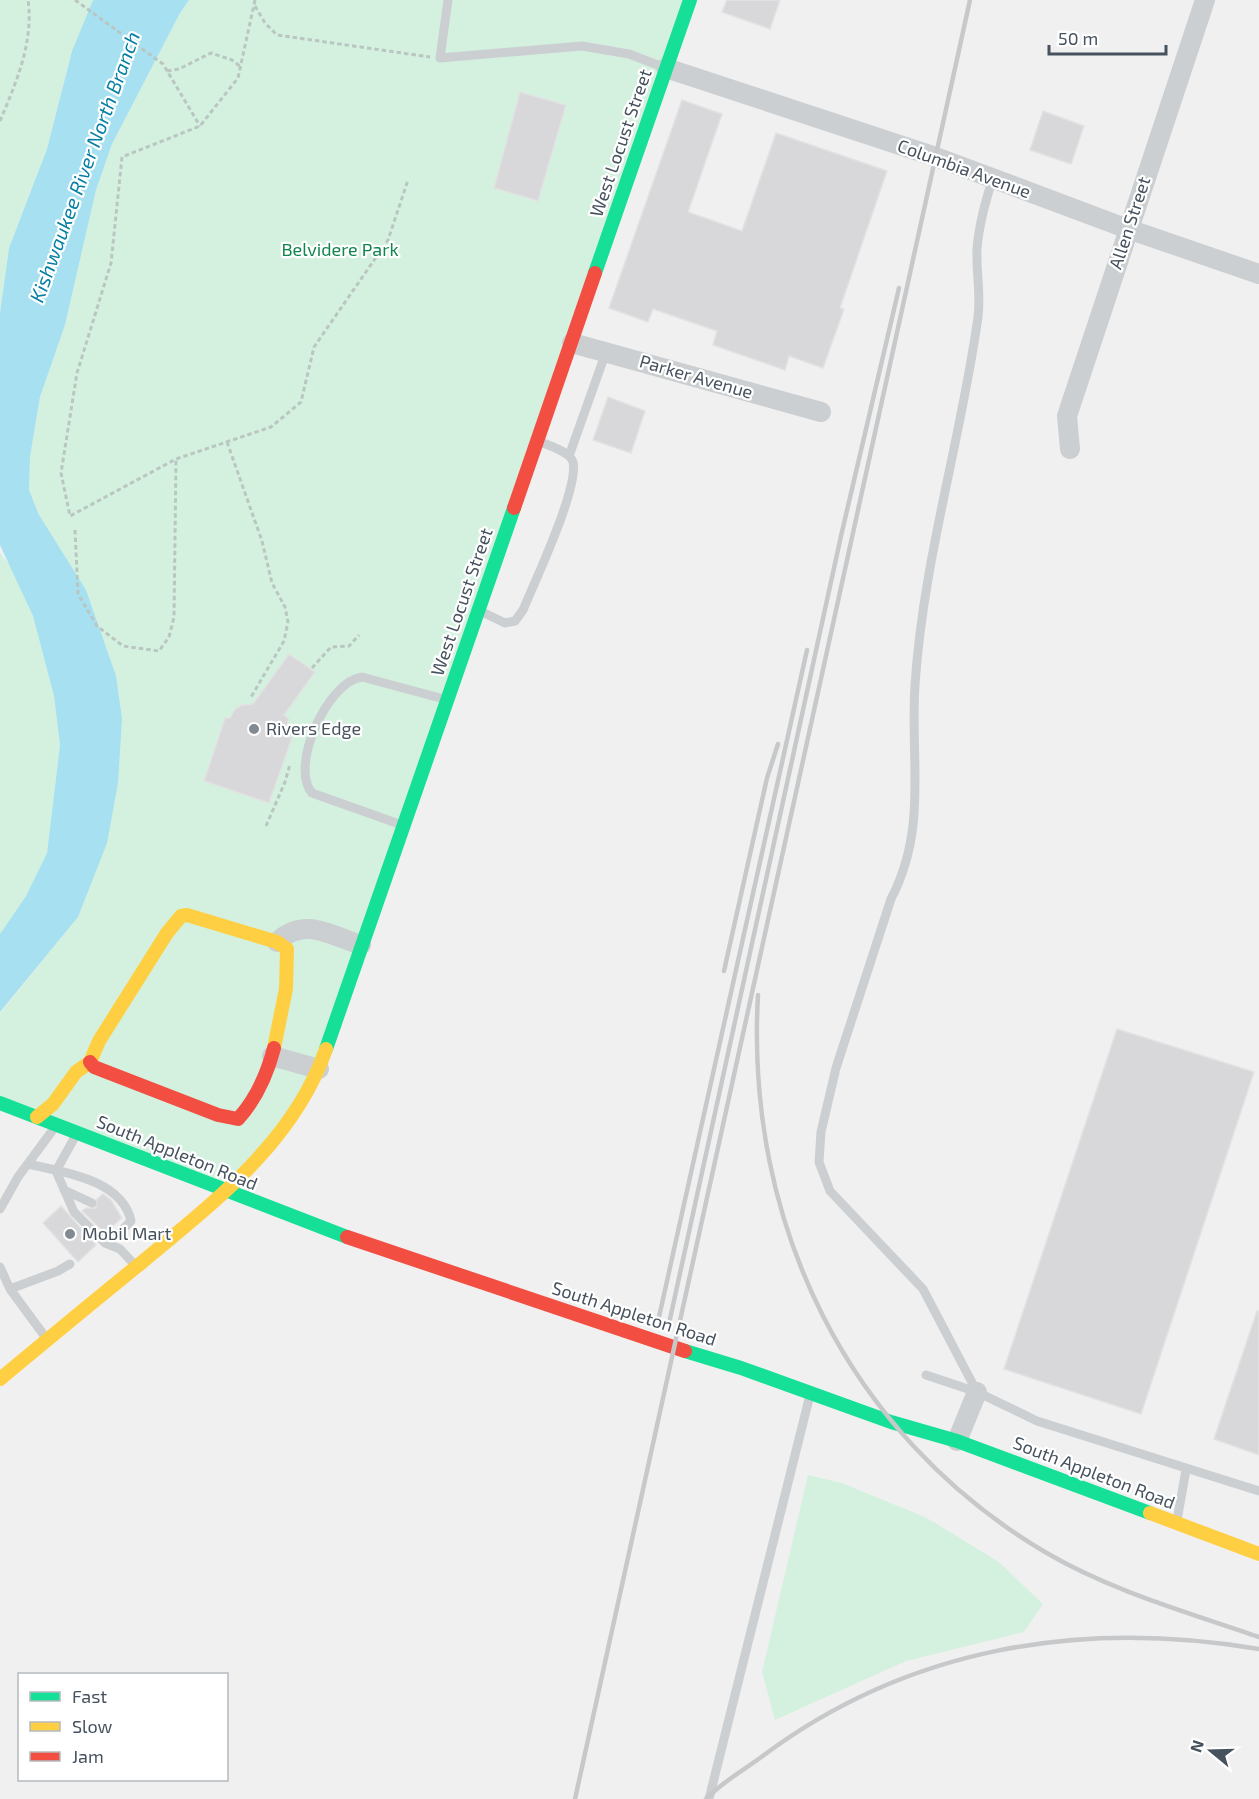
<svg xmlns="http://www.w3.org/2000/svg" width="1259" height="1799" font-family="'Exo 2',sans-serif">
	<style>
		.green { fill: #d4f1e0 }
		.water { fill: #a6e0f1 }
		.building { fill: #d8d8da; stroke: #e2e2e3; stroke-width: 1.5 }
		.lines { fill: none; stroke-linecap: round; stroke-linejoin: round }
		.path { stroke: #b9c6c2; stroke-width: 3; stroke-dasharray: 4.5 3; stroke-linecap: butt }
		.lane { stroke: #cccfd1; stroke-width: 9 }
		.street { stroke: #cccfd1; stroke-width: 20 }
		.fast { stroke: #16e098; stroke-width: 14 }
		.slow { stroke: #ffcf43; stroke-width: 14 }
		.jam { stroke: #f24e42; stroke-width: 14 }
		.rail { stroke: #c6c8ca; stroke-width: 4.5 }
		.poi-dot { fill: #828991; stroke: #fff; stroke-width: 2 }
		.labels { text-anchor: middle; stroke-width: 4.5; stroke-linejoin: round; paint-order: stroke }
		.street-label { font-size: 18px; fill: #46525e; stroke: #fff }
		.park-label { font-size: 18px; fill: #12854e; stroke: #fff }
		.poi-label { font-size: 18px; fill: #46525e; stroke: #fff; text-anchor: start }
		.water-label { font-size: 20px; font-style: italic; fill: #057fa3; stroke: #fff }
	</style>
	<rect width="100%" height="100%" fill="#f1f0f0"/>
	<!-- green -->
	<path class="green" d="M0,0H93L72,51L47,149L9,248L0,313Z
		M189,0H690L319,1069L225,1193L0,1101V1013L78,917L39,515L29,490L30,457L40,397L65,325L96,190L112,144L180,13Z
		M0,553L14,570L33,616L54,696L60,745L47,853L26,896L0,934Z
		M808,1475L842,1483L927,1518L999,1562L1043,1604L1024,1632L906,1661L775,1720L762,1672Z"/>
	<!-- water -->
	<path class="water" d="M93,0H189L180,13L112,144L96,190L65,325L40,397L30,457L29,490L39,515L86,590L116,676L122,719L118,783L107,843L78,917L0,1012V934L26,896L47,853L60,745L54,696L33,616L0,545V313L9,248L47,149L72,51Z"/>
	<!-- building -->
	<path class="building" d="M727,0H780L770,29L722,12Z
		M520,92L566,105L538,201L494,188Z
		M682,100L722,114L688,212L742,231L776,133L887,171L840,308L844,309L823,368L789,356L785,370L713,345L717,331L653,309L648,322L609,308Z
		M1043,111L1084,126L1071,164L1030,150Z
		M608,397L645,411L631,453L593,440Z
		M289,654L315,672L284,715L289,719L284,735L292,738L269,803L204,781L225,718H230L235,709L242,705L253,704Z
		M1117,1029L1254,1072L1141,1414L1004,1369Z
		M103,1194L111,1200L122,1218L105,1233L82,1211L86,1208H96L97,1199Z
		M61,1206L96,1245L78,1262L43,1223Z
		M1257,1311H1259V1455L1214,1439Z"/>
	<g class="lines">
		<!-- path -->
		<path class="path" d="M75,0L163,64L200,126
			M255,0L238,78L200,126L122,157L111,263L77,373L61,473L70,516L176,459L271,427L301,402L314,347L388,240L408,180
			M255,6L265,23L277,35L430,57
			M167,71L179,69L211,53L232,60L241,67
			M0,121C16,83 34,42 28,0
			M227,442L262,541L272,583L285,607L288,622L284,641L251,697
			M75,530L78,594L97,626L123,646L159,651L169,637L174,617L176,459
			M312,668L331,647L349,646L359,635
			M266,826L285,782L290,764"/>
		<!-- lane -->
		<path class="lane" d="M448,0L440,58L582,46L629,54L663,67
			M569,456L606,352
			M480,611L505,623L515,621L523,610C535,581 579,488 573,462C570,451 547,445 538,441
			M402,825L312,793C289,766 328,681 362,677L444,699
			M76,1135L56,1171L74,1212L105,1243L120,1249L134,1264
			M28,1164C62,1172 122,1179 131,1221L117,1235
			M64,1190L92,1203
			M0,1209L18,1177L55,1127
			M0,1267L10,1289L46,1338
			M10,1289L58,1271L70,1264
			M926,1375L977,1392L1037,1421L1259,1491
			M977,1392L923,1289L830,1191L819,1162L821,1132L836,1068L891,899C928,828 910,761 915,685C923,561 961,440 978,317C981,295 976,272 977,249C979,224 985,202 993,178
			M1177,1520L1186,1470
			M709,1799L810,1395"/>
		<!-- street -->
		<path class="street" d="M666,68L936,157L1128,229L1259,274
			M572,343L821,412
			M1070,449L1067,416L1205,0
			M277,942C304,916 330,935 361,945
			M272,1056L319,1069
			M957,1441L977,1392"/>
		<!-- fast -->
		<path class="fast" d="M595,273L690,0
			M326,1049L514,508
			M0,1103L347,1237
			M685,1351L741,1368L891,1422L957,1441L1150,1513"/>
		<!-- slow -->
		<path class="slow" d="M37,1117L53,1104L76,1072L90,1062L99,1041L167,933L181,916L187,915L277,942L287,949L286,989L274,1048
			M0,1379C47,1340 94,1301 141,1263C214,1202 294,1142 326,1049
			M1150,1513L1259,1554"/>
		<!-- jam -->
		<path class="jam" d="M514,508L595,273
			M90,1062L94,1067L218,1115L238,1119C257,1098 267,1075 274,1048
			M347,1237L685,1351"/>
		<!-- rail -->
		<path class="rail" d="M724,971L767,778L778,744
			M758,995C745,1222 847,1435 1045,1552C1111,1591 1187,1612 1259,1637
			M659,1317L807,650
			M670,1319L841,536L899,288
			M575,1799L970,0
			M706,1799C721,1783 742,1771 760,1758C907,1647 1081,1619 1259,1649"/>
	</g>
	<!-- markers -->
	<g class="poi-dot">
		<circle cx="254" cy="729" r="6"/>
		<circle cx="70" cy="1234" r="6"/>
	</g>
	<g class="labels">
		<!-- street labels -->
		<g class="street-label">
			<text transform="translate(621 143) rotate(-71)" y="6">West Locust Street</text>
			<text transform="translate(964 169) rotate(20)" y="6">Columbia Avenue</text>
			<text transform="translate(1130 223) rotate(-72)" y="6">Allen Street</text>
			<text transform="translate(696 377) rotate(16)" y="6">Parker Avenue</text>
			<text transform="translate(462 602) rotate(-71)" y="6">West Locust Street</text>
			<text transform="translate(177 1153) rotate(22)" y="6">South Appleton Road</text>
			<text transform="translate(634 1314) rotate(18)" y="6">South Appleton Road</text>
			<text transform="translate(1094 1473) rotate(21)" y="6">South Appleton Road</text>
		</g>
		<!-- park labels -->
		<g class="park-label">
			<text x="340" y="256">Belvidere Park</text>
		</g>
		<!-- poi labels -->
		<g class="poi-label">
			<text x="266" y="735">Rivers Edge</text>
			<text x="82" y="1240">Mobil Mart</text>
		</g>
		<!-- water labels -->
		<g class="water-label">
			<text transform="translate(85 167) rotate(-70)" y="7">Kishwaukee River North Branch</text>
		</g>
	</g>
	<!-- legend -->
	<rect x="18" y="1673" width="210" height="108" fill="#ffffff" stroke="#b5babf" stroke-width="1.5"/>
	<rect x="30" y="1692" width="30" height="9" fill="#16e098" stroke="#b5babf" stroke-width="1.5"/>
	<text x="72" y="1703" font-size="18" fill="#46525e">Fast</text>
	<rect x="30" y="1722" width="30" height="9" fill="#ffcf43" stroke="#b5babf" stroke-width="1.5"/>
	<text x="72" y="1733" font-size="18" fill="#46525e">Slow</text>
	<rect x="30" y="1752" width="30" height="9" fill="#f24e42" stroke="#b5babf" stroke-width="1.5"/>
	<text x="72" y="1763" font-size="18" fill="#46525e">Jam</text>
	<!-- north arrow -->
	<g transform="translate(1211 1751) rotate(289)" stroke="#ffffff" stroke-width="4.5" paint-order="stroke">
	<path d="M0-4.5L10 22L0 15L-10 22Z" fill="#46525e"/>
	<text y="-9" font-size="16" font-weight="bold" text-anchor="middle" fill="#46525e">N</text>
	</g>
	<!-- scale -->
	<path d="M1049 45v9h117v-9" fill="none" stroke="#46525e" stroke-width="3"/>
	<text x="1058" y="45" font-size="18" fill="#46525e" stroke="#ffffff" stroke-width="4.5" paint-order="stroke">50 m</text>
</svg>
